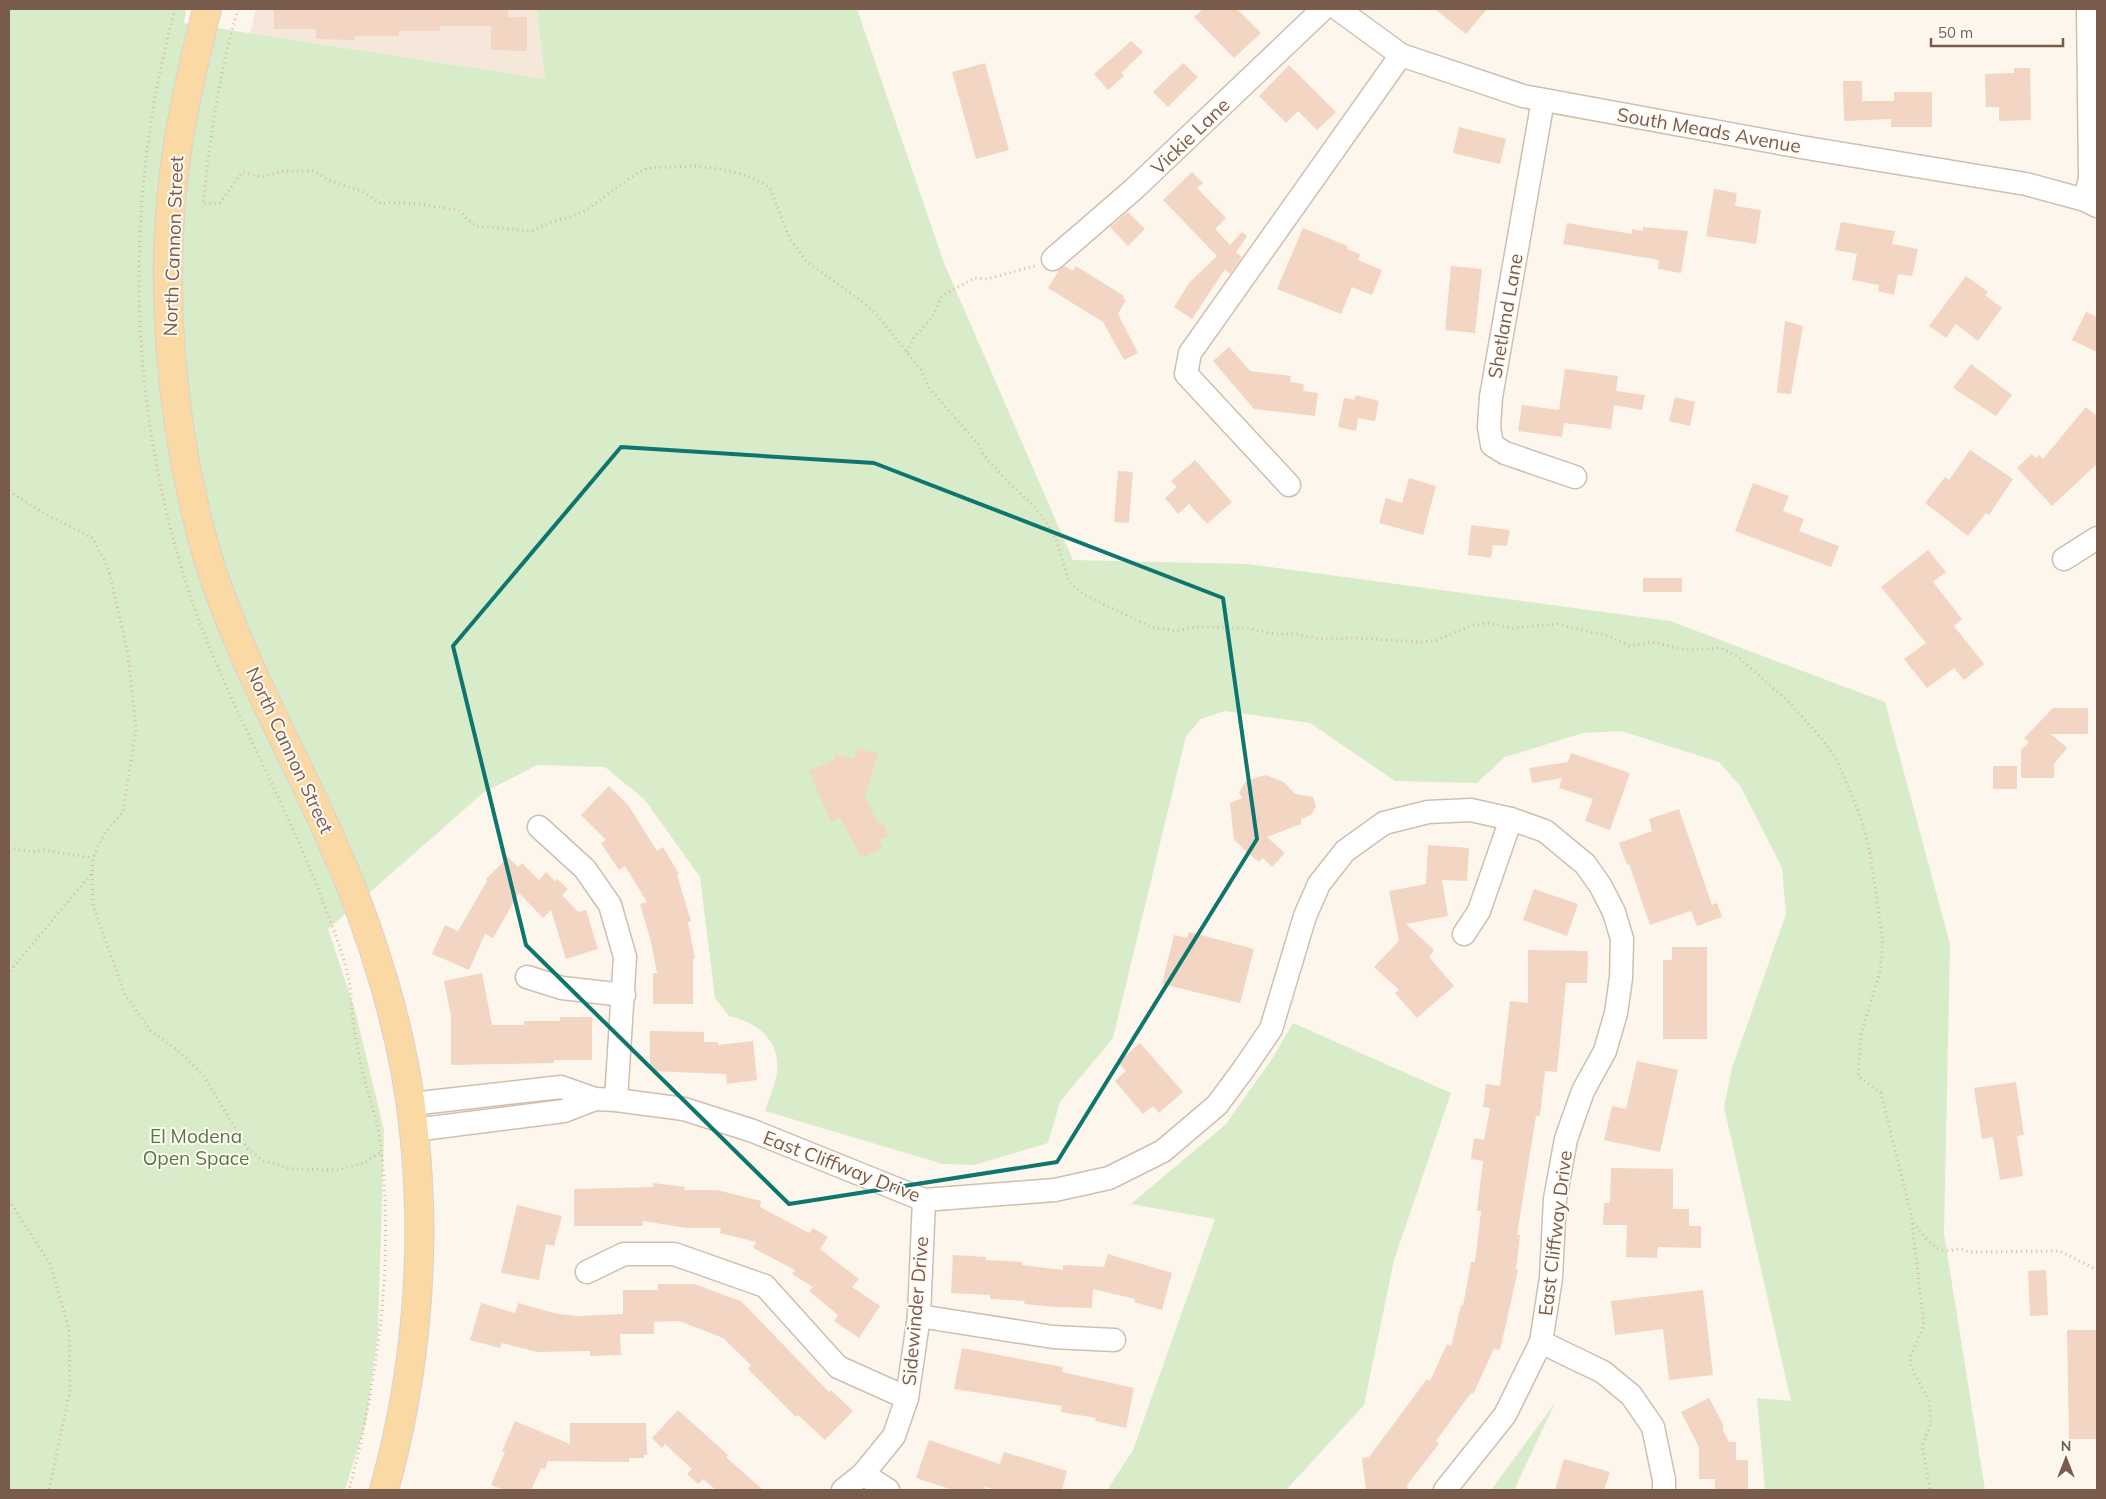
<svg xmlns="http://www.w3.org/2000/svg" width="2106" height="1499" font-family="Mulish,sans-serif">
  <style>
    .residential { fill: #f5e8da }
    .green { fill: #d8ecc9 }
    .building { fill: #f3d5c3 }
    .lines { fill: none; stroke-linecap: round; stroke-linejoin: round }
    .minor-casing { stroke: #d1beb0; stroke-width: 25 }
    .major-casing { stroke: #dad1cd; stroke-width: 30 }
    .path { stroke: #d9b8a5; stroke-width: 3; stroke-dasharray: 1 4; stroke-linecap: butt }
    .minor { stroke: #fff; stroke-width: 22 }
    .major { stroke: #fbd9a5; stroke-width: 28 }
    .marked { fill: none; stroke: #0f766e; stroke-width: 4; stroke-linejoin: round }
    .labels { text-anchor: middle; stroke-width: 4; stroke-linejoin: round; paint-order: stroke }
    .street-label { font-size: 19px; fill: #7a5c4d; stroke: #fffaf3 }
    .park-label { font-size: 19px; fill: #537a41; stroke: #fffaf3 }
  </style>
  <rect width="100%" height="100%" fill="#fdf6ec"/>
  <!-- residential -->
  <path class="residential" d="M256 9H537L545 79 250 33Z"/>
  <!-- green -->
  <g class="green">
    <path d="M9 9H186L184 23 545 79 537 9H857L944 263 1073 560 1248 564 1670 621 1885 702 1950 944 1944 1234 1985 1490H1765L1757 1398 1791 1401 1724 1107 1732 1068 1786 914 1782 868 1741 787 1719 762 1621 731 1583 733 1505 757 1477 783 1395 781 1310 723 1225 711 1201 719 1186 736 1113 1038 1060 1102 1048 1143 974 1165 943 1164 765 1111C769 1099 775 1085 777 1073 781 1041 757 1022 729 1016L715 998 700 877 645 800 605 767 537 765 483 793 328 929 355 1010 384 1130 378 1332 366 1422 345 1490H9Z"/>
    <path d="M1293 1023 1451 1093 1394 1260 1364 1405 1286 1490H1107L1133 1450 1215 1219 1131 1204 1226 1124 1272 1059Z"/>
    <path d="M1555 1403 1514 1490H1491Z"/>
  </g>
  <!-- building -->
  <g class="building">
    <path d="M274 9H508V17H527V51L491 50V26H440V31H399V36H355V40L316 39V29H274Z"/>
    <path d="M1203 9H1237L1261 33 1234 58 1194 17Z"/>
    <path d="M1435 9H1487L1466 34Z"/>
    <path d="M1131 41 1143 52 1121 73 1124 76 1108 90 1094 74Z"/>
    <path d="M985 63 1009 150 976 159 952 72Z"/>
    <path d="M1183 63 1198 77 1168 107 1153 92Z"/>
    <path d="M1289 65 1336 112 1317 130 1298 111 1286 123 1259 96Z"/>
    <path d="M2014 68H2030L2031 120 1999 121V107H1986L1985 74 2014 73Z"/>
    <path d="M1843 81H1862V101H1894V92H1932V127H1891V119L1844 121Z"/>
    <path d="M1459 127 1506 139 1500 164 1453 153Z"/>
    <path d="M1192 172 1203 183 1197 188 1226 218 1215 229 1230 245 1242 232 1247 236 1236 252 1242 257 1230 274 1225 269 1192 319 1174 307 1189 283 1217 256 1163 200Z"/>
    <path d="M1714 189 1737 193 1735 206 1761 210 1756 244 1706 236Z"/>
    <path d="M1128 212 1145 229 1128 246 1110 227Z"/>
    <path d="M1841 222 1895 231 1892 244 1918 249 1912 276 1898 274 1894 295 1878 291 1879 285 1852 280 1857 254 1835 250Z"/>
    <path d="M1567 223 1632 234V229L1643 231V227L1688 231 1681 273 1658 269 1659 260 1563 244Z"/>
    <path d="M1303 228 1348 246 1347 249 1360 254 1358 260 1382 270 1372 295 1352 287 1341 314 1277 289Z"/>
    <path d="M1065 266 1073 271 1076 266 1124 296 1123 298 1126 300 1118 314 1138 353 1124 360 1103 322 1048 288 1059 270Z"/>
    <path d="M1451 266 1482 269 1475 333 1445 330Z"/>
    <path d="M1966 276 1988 292 1985 295 2002 308 1978 341 1956 324 1946 338 1929 326Z"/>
    <path d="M2086 312 2097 317V352L2072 340Z"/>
    <path d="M1785 321 1803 326 1791 394 1777 393Z"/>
    <path d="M1229 347 1250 371 1291 376 1290 382 1304 384 1303 391 1318 393 1315 416 1254 409 1213 361Z"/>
    <path d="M1971 364 2012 395 1996 416 1953 388Z"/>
    <path d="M1565 369 1618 376 1616 391 1645 395 1642 410 1614 405 1611 429 1564 423 1562 437 1518 431 1522 405 1559 410Z"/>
    <path d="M1356 395 1379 401 1375 421 1358 418 1356 431 1338 427 1344 398 1354 400Z"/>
    <path d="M1675 397 1695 402 1690 426 1669 421Z"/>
    <path d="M2086 407 2097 416V464L2052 506 2017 468 2032 454 2036 458 2039 455 2043 459Z"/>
    <path d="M1970 450 2013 479 1989 515 1986 513 1968 536 1925 503 1945 477 1949 480Z"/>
    <path d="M1195 460 1232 502 1207 524 1189 504 1178 514 1165 498 1177 487 1171 481Z"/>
    <path d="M1118 471 1133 472 1129 523 1114 522Z"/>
    <path d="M1409 478 1436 486 1423 535 1379 523 1386 498 1402 503Z"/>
    <path d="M1753 483 1789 496 1783 511 1804 519 1799 531 1839 546 1831 567 1735 531Z"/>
    <path d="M1471 525 1510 530 1507 546 1493 545 1491 558 1468 555Z"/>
    <path d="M1928 550 1946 572 1933 582 1962 619 1954 626 1984 664 1964 680 1954 668 1927 688 1904 659 1926 643 1881 587Z"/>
    <rect x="1643" y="578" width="39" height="14"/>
    <path d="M2053 708H2088V734H2051L2067 748 2054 764V778H2021V750L2029 742 2024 738Z"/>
    <path d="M858 748 878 754 865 796 878 824 882 822 889 836 879 841 883 848 862 858 840 818 831 822 809 771 834 760 836 754 854 759Z"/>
    <path d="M1571 753 1630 773 1610 830 1585 821 1593 799 1559 788 1562 778 1532 783 1529 768 1568 762Z"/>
    <rect x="1993" y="766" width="24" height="23"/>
    <path d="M1265 775 1284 782 1295 794 1313 797 1316 806 1311 815 1301 819V824L1267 837 1285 853 1272 867 1263 858 1259 862 1254 858 1234 840 1230 803 1242 798 1239 792 1246 781Z"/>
    <path d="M609 786 628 805 657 851 663 847 679 874 677 875 691 921 688 922 695 959H693V1004H653V973H657L651 942 640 904 647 902 625 866 619 870 601 843 606 840 581 815Z"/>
    <path d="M1679 809 1712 905 1717 903 1722 917 1697 926 1691 911 1650 925 1629 864 1627 865 1619 843 1652 831 1649 819Z"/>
    <path d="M1428 845 1469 848 1467 881 1442 880 1448 916 1406 924 1434 950 1429 957 1454 986 1417 1018 1395 993 1399 990 1374 967 1399 941 1389 891 1426 884Z"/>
    <path d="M508 857 518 867 522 863 539 880 546 872 555 881 557 879 568 889 562 895 578 912 586 910 598 949 566 959 551 910 543 918 519 893 493 938 485 934 469 970 432 954 445 925 458 931 487 881 486 879Z"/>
    <path d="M1534 889 1578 904 1567 936 1523 920Z"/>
    <path d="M1189 932 1254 949 1240 1003 1162 984 1174 935 1187 938Z"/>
    <path d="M1672 947H1707V1039H1663V960H1672Z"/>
    <path d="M1528 950 1588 951 1587 983H1566L1557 1072 1545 1071 1540 1116H1536L1517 1235H1520L1516 1270H1518L1500 1350 1494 1349 1473 1394 1471 1393 1436 1441 1439 1444 1407 1485 1408 1490H1366L1362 1458 1369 1457 1427 1379 1430 1381 1447 1344 1451 1346 1461 1305 1463 1306 1471 1262H1475L1481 1211H1477L1483 1161 1471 1159 1474 1138 1484 1140 1490 1108 1483 1107 1486 1084 1500 1086 1510 1001 1528 1003Z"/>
    <path d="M482 973 492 1025H524V1021H560V1017H592V1060H554V1063L451 1065V1016L444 981Z"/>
    <path d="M650 1031 704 1032V1042H718V1045L753 1041 757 1080 727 1084 726 1074 650 1071Z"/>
    <path d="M1140 1043 1183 1092 1159 1113 1153 1106 1143 1114 1115 1081 1126 1071 1118 1062Z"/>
    <path d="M1637 1061 1678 1070 1660 1152 1604 1140 1612 1106 1626 1109Z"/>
    <path d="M2016 1082 2024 1135 2017 1136 2023 1176 2000 1180 1993 1137 1982 1139 1974 1088Z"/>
    <path d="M1611 1168 1673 1169V1209H1689V1226H1701V1248L1658 1247 1657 1258 1626 1257 1627 1225H1603L1604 1203H1610Z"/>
    <path d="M653 1183 685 1187 684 1190H717L761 1201 760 1207 809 1233 813 1228 828 1237 820 1249 859 1279 852 1287 880 1306 859 1338 834 1321 838 1315 809 1291 813 1287 792 1274 795 1270 753 1248 756 1242 720 1233 721 1228H686L643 1221V1226H574V1189L653 1187Z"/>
    <path d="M517 1205 562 1216 554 1246 546 1244 539 1280 501 1273Z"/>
    <path d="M1108 1254 1172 1273 1162 1310 1134 1302 1135 1299 1093 1289 1092 1308 1054 1307 1024 1304 1025 1301 990 1299V1295L951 1293 953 1255 986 1257V1260L1022 1262V1265L1063 1270V1265L1104 1267Z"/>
    <path d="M2046 1270 2048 1315 2030 1316 2028 1271Z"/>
    <path d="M658 1284H694L741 1301 829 1392 831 1390 853 1411 825 1440 798 1415 796 1417 748 1369 751 1365 723 1338 679 1321 654 1322V1334H620L621 1355 590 1356V1351L537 1352 502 1343 500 1348 470 1340 481 1303 515 1313 518 1303 558 1314 579 1316 623 1314V1290H658Z"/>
    <path d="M1703 1290 1713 1375 1669 1380 1663 1329 1615 1335 1611 1301Z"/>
    <path d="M2067 1330H2097V1439H2069Z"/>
    <path d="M962 1348 1063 1367 1062 1372 1134 1388 1126 1428 1095 1421 1096 1418 1061 1412 1062 1406 954 1389Z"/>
    <path d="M1709 1398 1723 1424V1430L1729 1442H1736V1460H1748V1490H1715V1479H1699V1447L1681 1412Z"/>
    <path d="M678 1410 728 1455 726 1457 763 1490H716L703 1479 698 1484 687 1474 692 1469 665 1444 662 1448 652 1438Z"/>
    <path d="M515 1421 570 1444V1423H646L647 1455H644V1458H629V1462L548 1461 545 1469 541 1468 531 1490H504L491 1485 505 1452 502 1451Z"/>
    <path d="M929 1440 1000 1464 1004 1452 1067 1471 1062 1490H996L985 1487 984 1490H953L916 1478Z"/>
    <path d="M1564 1459 1610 1472 1604 1490H1555Z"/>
  </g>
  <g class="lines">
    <!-- minor casing -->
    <g class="minor-casing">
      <g id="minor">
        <path d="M1338 9 1401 55 1523 96 1801 147 2026 184 2085 200 2097 206"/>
        <path d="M1543 100 1491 397 1489 427 1492 445 1505 453 1575 477"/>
        <path d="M2085 200 2090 178 2088 9"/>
        <path d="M1053 259 1134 189 1323 9"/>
        <path d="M1289 485 1186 374 1190 353 1401 55"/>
        <path d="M2064 559 2097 538"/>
        <path d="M539 827 585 869 610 905 625 957 616 1100"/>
        <path d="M1464 934 1479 911 1511 819"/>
        <path d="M527 977 562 988 624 995"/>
        <path d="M411 1104 561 1087 595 1099 616 1100 684 1109 753 1131 924 1200 1055 1190 1109 1178 1163 1151 1217 1105 1243 1070 1271 1029 1305 916 1319 884 1345 851 1384 823 1428 812 1471 810 1511 819 1545 831 1585 864 1600 885 1614 912 1622 939 1621 978 1616 1013 1605 1051 1583 1091 1566 1139 1555 1199 1551 1278 1541 1342 1505 1415 1445 1490"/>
        <path d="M414 1130 564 1111 595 1099"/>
        <path d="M587 1272 624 1254H674L765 1286 838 1367 907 1398"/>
        <path d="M919 1316 1053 1337 1114 1340"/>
        <path d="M1541 1342 1603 1372 1631 1395 1653 1427 1664 1480V1490"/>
        <path d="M863 1474 888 1490"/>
        <path d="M843 1490 863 1474 894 1436 907 1398 919 1316 924 1200"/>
      </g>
    </g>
    <!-- major casing -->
    <g class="major-casing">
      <path id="major" d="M207 9C196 54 185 98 178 144 157 278 170 426 207 555 237 656 292 749 333 844 372 931 405 1037 414 1132 427 1250 416 1376 384 1490"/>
    </g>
    <!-- path -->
    <g class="path">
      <path d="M175 9C125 194 127 386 182 570 216 685 281 789 323 902 333 928 344 955 349 982 352 997 351 1013 354 1028 358 1048 361 1069 367 1088 372 1108 379 1127 381 1148 394 1262 378 1380 349 1490"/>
      <path d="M238 9C219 74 210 136 203 204L220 203 242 172 261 177 284 171H313L333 182 361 191 382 204C398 200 443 207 460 211L466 218 476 226 532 231 551 222 567 218 585 211 634 175 648 168 694 166 720 169 738 173 757 180 770 188 789 237 806 261 864 303 878 316 921 370 929 388 979 445 983 454 1005 479 1033 505 1048 525 1056 539 1069 582 1083 594 1151 627 1176 631 1197 627 1247 628 1274 634H1295L1321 639 1359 638 1423 642 1437 640 1470 626 1488 623 1513 628 1558 624 1612 637 1629 646 1652 642 1687 650 1720 648 1737 656 1790 703 1823 740 1838 762 1861 818 1870 853 1883 943 1880 972 1861 1034 1858 1076 1881 1093 1911 1214 1924 1325 1910 1358 1912 1369 1929 1401 1931 1423 1922 1446 1930 1490"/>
      <path d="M907 352 914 337 931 319 942 296 974 278 987 279 1035 266"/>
      <path d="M9 491 45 514 93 538 109 571 128 654 136 729 123 812 104 834 93 858 92 873 9 972"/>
      <path d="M9 848 32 852 44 850 93 858"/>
      <path d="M92 874 93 905 125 995 151 1031 178 1051 203 1075 248 1149 264 1161 293 1169 337 1170 364 1163 381 1152"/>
      <path d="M9 1200 50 1264 69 1329 70 1391 49 1490"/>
      <path d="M1913 1223C1920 1230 1931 1248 1942 1250 1952 1252 1958 1246 1968 1252L2060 1251 2097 1270"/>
    </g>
    <!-- minor -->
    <use href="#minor" class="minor"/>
    <!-- major -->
    <use href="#major" class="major"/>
  </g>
  <!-- marked area -->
  <path class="marked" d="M621 447 874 463 1223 598 1257 839 1057 1162 789 1204 526 945 453 646Z"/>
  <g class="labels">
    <!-- street labels -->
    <g class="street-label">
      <text transform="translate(1709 130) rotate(10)" y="7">South Meads Avenue</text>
      <text transform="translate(1190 136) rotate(-44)" y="7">Vickie Lane</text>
      <text transform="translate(173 246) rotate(-88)" y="7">North Cannon Street</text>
      <text transform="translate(1505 316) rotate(-80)" y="7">Shetland Lane</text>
      <text transform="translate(290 750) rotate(65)" y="7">North Cannon Street</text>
      <text transform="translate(842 1166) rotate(21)" y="7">East Cliffway Drive</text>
      <text transform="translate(1555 1233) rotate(-83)" y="7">East Cliffway Drive</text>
      <text transform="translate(915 1311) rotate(-85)" y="7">Sidewinder Drive</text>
    </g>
    <!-- park labels -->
    <g class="park-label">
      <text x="196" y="1143">El Modena<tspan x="196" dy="22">Open Space</tspan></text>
    </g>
  </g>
  <!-- border -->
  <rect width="2106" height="1499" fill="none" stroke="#7a5c4d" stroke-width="20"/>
  <!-- north arrow -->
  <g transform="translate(2066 1459)" stroke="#fffaf3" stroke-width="4" paint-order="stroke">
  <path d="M0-4L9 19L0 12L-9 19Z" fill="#7a5c4d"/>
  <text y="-8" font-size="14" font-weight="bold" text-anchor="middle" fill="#7a5c4d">N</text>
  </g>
  <!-- scale -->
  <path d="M1931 38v8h132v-8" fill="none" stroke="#7a5c4d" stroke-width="2.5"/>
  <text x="1938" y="38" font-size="15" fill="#7a5c4d" stroke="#fffaf3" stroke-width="4" paint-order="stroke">50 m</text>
</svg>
